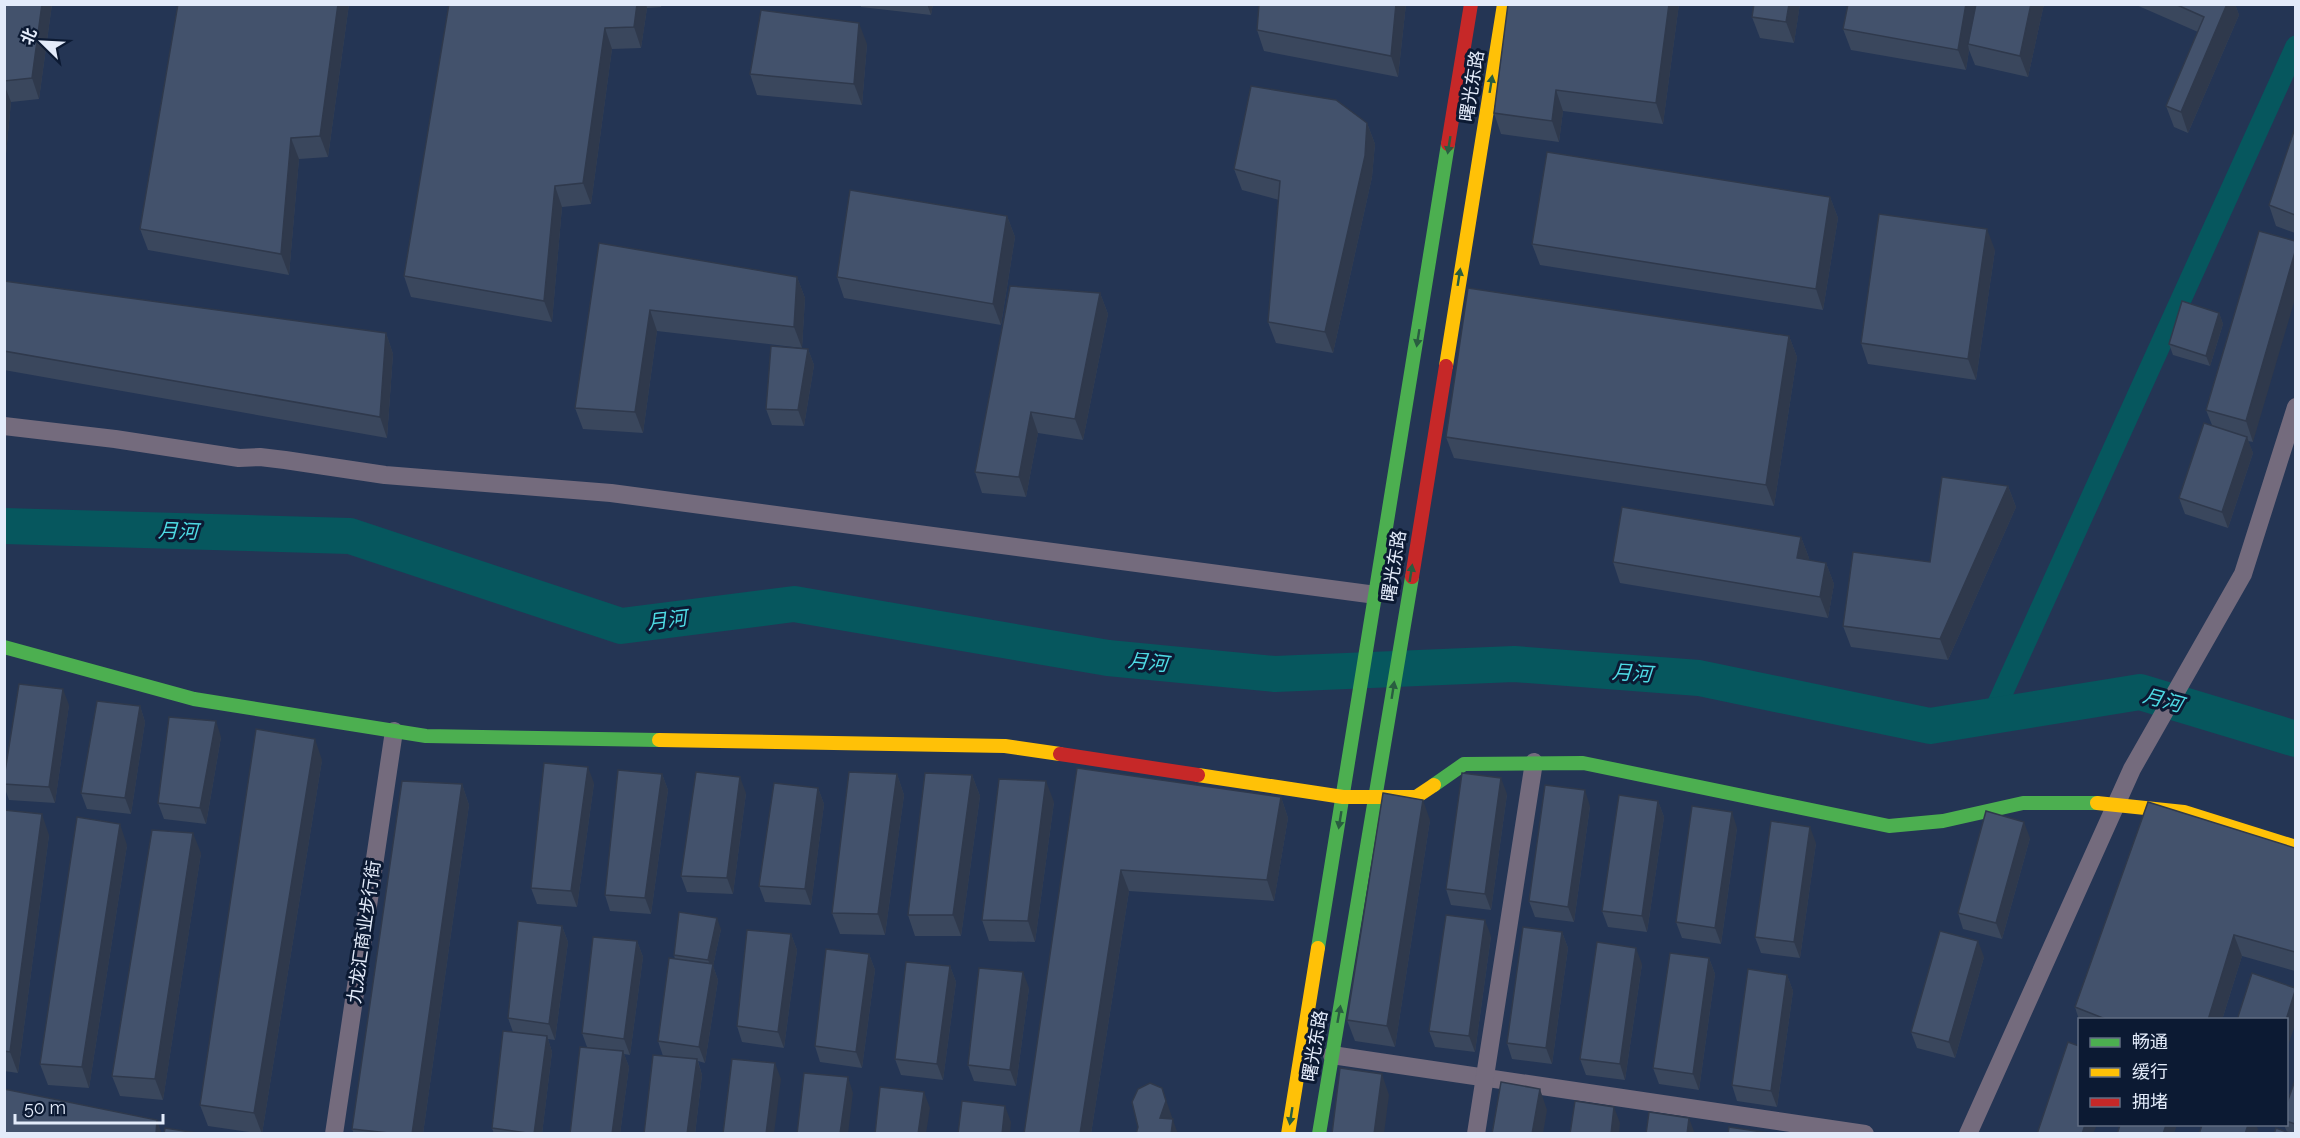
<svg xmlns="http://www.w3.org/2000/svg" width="2300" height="1138" font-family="Raleway,'Noto Sans SC',sans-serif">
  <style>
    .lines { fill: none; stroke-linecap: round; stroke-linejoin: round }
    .canal { stroke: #06575e; stroke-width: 21 }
    .river { stroke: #06575e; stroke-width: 36 }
    .street { stroke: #746b7d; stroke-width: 18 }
    .fast { stroke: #4caf50; stroke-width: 14 }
    .slow { stroke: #ffc107; stroke-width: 14 }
    .jam { stroke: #c62828; stroke-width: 14 }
    .wall { fill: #3a475d }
    .shaded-wall { fill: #2f394c }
    .building { fill: #43526c; stroke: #2f394c; stroke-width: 1.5 }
    .oneway { fill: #295d40 }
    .labels { text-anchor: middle; stroke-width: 6; stroke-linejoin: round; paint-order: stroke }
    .street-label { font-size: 18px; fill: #e3ebfa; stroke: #0c1a33 }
    .water-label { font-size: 20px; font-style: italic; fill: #4edbe5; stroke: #0c1a33 }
  </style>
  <rect width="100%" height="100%" fill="#243554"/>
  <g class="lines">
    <!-- canal -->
    <path class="canal" d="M1992 716 2296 46"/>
    <!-- river -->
    <path class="river" d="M4 526 350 536 621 626 794 604 1108 658 1275 674 1514 664 1699 678 1930 726 2140 692 2296 739"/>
    <!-- street -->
    <g class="street">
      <path d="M4 426 115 439 239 458 260 457 285 460 385 475 611 493 1376 595"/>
      <path d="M1332 1055 1865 1134"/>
      <path d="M334 1134 394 731"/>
      <path d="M1476 1134 1534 762"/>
      <path d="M1968 1134 2132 769 2243 574 2296 407"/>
    </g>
    <!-- fast -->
    <g class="fast">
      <path d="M4 647 194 699 426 736 659 740"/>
      <path d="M1434 785 1464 764 1583 763 1889 826 1943 821 2023 803H2097"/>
      <path d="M1318 948 1448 144"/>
      <path d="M1319 1134 1412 577"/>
    </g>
    <!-- slow -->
    <g class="slow">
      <path d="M1446 366 1504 4"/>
      <path d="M659 740 1005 746 1060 754"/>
      <path d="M1198 775 1343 797H1416L1434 785"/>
      <path d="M2097 803 2184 812 2296 847"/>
      <path d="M1288 1134 1318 948"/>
    </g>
    <!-- jam -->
    <g class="jam">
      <path d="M1448 144 1471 4"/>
      <path d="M1412 577 1446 366"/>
      <path d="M1060 754 1198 775"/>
    </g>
  </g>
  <!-- wall -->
  <g class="wall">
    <path d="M4 4H52L39 99 11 102 4 175Z"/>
    <path d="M178 4H349L328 157 299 159 289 275 148 250 140 229Z"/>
    <path d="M449 4H662L661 7 647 8 641 48 612 49 591 204 562 207 552 322 411 297 404 276Z"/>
    <path d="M860 4H933L931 15 861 7Z"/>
    <path d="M1406 4 1398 77 1264 51 1257 30Z"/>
    <path d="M1508 4H1679L1663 124 1563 111 1559 142 1501 134 1494 113Z"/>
    <path d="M1754 4H1800L1794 43 1760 38 1752 17Z"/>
    <path d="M2044 4 2028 77 1975 65 1969 50 1966 70 1851 50 1843 29Z"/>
    <path d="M2134 4H2235L2239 15 2188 133 2174 127 2166 106 2198 32Z"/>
    <path d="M867 44 862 105 757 95 750 74Z"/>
    <path d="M1367 123 1375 144 1372 177 1333 353 1276 343 1268 322 1279 200 1242 190 1234 169Z"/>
    <path d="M2295 128V233L2276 226 2269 205Z"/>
    <path d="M1830 197 1838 218 1823 310 1540 265 1532 244Z"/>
    <path d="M1007 216 1015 237 1001 325 844 298 837 277Z"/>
    <path d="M2259 231 2253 442 2248 441 2253 453 2228 528 2185 514 2179 498 2212 425 2206 410Z"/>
    <path d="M599 243 797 277 805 298 802 348 657 331 643 433 583 429 575 408Z"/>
    <path d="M1995 250 1976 380 1868 364 1861 343Z"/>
    <path d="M4 281 386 333 393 354 387 438 4 370Z"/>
    <path d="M1100 293 1108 314 1083 440 1038 433 1026 497 982 493 975 472Z"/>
    <path d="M2219 313 2223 324 2210 366 2173 355 2169 344Z"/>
    <path d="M1789 336 1797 357 1774 506 1454 458 1446 437Z"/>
    <path d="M808 349 814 365 804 426 772 425 766 409Z"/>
    <path d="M2008 486 2016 507 1948 660 1851 647 1843 626 1930 562Z"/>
    <path d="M1801 537 1809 558 1808 560 1826 563 1834 584 1828 618 1620 583 1613 562Z"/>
    <path d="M69 705 55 803 9 800 4 786V778Z"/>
    <path d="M140 706 145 722 131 814 87 809 81 793Z"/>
    <path d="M221 737 206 824 164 819 158 803Z"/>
    <path d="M322 760 262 1134 208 1126 200 1105Z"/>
    <path d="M1077 768 1281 797 1288 818 1274 901 1129 891 1091 1134H1024Z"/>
    <path d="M662 774 668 790 651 914 610 911 605 895Z"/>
    <path d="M897 774 904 795 885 935 840 934 832 913Z"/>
    <path d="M972 775 980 796 961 936H915L908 915Z"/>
    <path d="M594 783 577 907 537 904 531 888Z"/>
    <path d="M462 784 469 805 423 1134H354L352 1129Z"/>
    <path d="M818 788 824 804 811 905 765 902 759 886Z"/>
    <path d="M746 793 733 894 687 892 681 876Z"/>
    <path d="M1507 794 1491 910 1451 905 1446 889Z"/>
    <path d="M1658 801 1664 817 1647 932 1608 927 1602 911Z"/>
    <path d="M1054 802 1035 942 989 941 982 920Z"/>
    <path d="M1590 806 1574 922 1535 917 1529 901Z"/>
    <path d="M4 810 49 835 18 1073 4 1071Z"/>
    <path d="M1430 820 1395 1047 1355 1041 1347 1020Z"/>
    <path d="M1737 828 1721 944 1682 938 1676 922Z"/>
    <path d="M2030 838 2002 939 1963 929 1958 913Z"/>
    <path d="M1816 843 1800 958 1761 953 1755 937Z"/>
    <path d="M127 845 89 1088 48 1085 40 1064Z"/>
    <path d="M2295 848V971L2242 956 2222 1020H2079L2075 1007Z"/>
    <path d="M201 853 163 1100 120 1096 112 1076Z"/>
    <path d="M562 926 568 942 555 1040 548 1039 552 1052 542 1134H494L492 1128 513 1032 508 1018Z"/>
    <path d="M721 929 713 966 718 980 705 1063 698 1061 702 1075 695 1134H644L663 1056 658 1041 675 959 674 955Z"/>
    <path d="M1562 932 1568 948 1552 1064 1512 1059 1507 1043Z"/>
    <path d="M791 934 797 950 784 1048 742 1042 737 1026Z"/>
    <path d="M1491 936 1475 1052 1435 1047 1429 1031Z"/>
    <path d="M637 941 643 957 630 1055 624 1054 629 1067 620 1134H570L587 1047 582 1033Z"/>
    <path d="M869 954 875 970 862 1068 820 1062 815 1046Z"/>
    <path d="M1984 957 1955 1058 1917 1048 1911 1032Z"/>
    <path d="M1709 958 1715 974 1699 1090 1659 1084 1653 1068Z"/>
    <path d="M1642 964 1625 1080 1586 1075 1580 1059Z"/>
    <path d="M950 966 956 982 943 1080 901 1075 895 1059Z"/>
    <path d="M1787 975 1793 991 1777 1107 1737 1101 1732 1085Z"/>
    <path d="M1029 988 1016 1086 974 1081 968 1065Z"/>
    <path d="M2295 1080V1134H2274L2287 1132 2284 1125H2286V1106Z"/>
  </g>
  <!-- shaded-wall -->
  <g class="shaded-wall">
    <path d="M42 4H52L39 99 32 78Z"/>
    <path d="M338 4H349L328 157 320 136Z"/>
    <path d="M637 4H646L647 8 641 48 634 27Z"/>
    <path d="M927 4H933L931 15Z"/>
    <path d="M1396 4H1406L1398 77 1391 56Z"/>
    <path d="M1669 4H1679L1663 124 1656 103Z"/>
    <path d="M1789 4H1800L1794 43 1786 22Z"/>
    <path d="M1966 4H1978L1968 44 1969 50 1966 70 1958 50Z"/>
    <path d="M2031 4H2044L2028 77 2020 56Z"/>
    <path d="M2227 4H2235L2239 15 2188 133 2181 112Z"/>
    <path d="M859 23 867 44 862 105 854 84Z"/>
    <path d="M605 28 612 49 591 204 583 183Z"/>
    <path d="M4 84 11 102 4 175Z"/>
    <path d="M1556 90 1563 111 1559 142 1552 121Z"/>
    <path d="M1367 123 1375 144 1372 177 1333 353 1325 332Z"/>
    <path d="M291 138 299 159 289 275 281 254Z"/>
    <path d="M555 186 562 207 552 322 544 301Z"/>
    <path d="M1830 197 1838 218 1823 310 1816 289Z"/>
    <path d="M1007 216 1015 237 1001 325 993 304Z"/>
    <path d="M1987 229 1995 250 1976 380 1968 359Z"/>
    <path d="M2295 252V299L2253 442 2246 421Z"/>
    <path d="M797 277 805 298 802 348 794 327Z"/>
    <path d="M1100 293 1108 314 1083 440 1075 419Z"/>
    <path d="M650 310 657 331 643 433 635 412Z"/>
    <path d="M2219 313 2223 324 2210 366 2206 356Z"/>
    <path d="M386 333 393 354 387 438 380 417Z"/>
    <path d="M1789 336 1797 357 1774 506 1766 485Z"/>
    <path d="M808 349 814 365 804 426 798 410Z"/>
    <path d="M1031 412 1038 433 1026 497 1019 477Z"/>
    <path d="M2247 437 2253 453 2228 528 2222 512Z"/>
    <path d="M2008 486 2016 507 1948 660 1940 639Z"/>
    <path d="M1801 537 1809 558 1805 579 1797 558Z"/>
    <path d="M1826 563 1834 584 1828 618 1820 597Z"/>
    <path d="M63 689 69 705 55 803 49 787Z"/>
    <path d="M140 706 145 722 131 814 125 798Z"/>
    <path d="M216 721 221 737 206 824 200 808Z"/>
    <path d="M315 739 322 760 262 1134 254 1113Z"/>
    <path d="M588 767 594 783 577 907 571 891Z"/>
    <path d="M662 774 668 790 651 914 645 898Z"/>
    <path d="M897 774 904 795 885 935 878 914Z"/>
    <path d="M972 775 980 796 961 936 953 915Z"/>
    <path d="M740 777 746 793 733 894 727 878Z"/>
    <path d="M1501 778 1507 794 1491 910 1485 894Z"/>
    <path d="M1046 781 1054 802 1035 942 1028 921Z"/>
    <path d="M462 784 469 805 423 1134H412Z"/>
    <path d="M818 788 824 804 811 905 805 889Z"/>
    <path d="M1585 790 1590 806 1574 922 1568 907Z"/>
    <path d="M1281 797 1288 818 1274 901 1267 880Z"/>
    <path d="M1423 800 1430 820 1395 1047 1387 1026Z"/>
    <path d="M1658 801 1664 817 1647 932 1642 916Z"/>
    <path d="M1732 812 1737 828 1721 944 1715 928Z"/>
    <path d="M42 814 49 835 18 1073 10 1052Z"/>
    <path d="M2024 822 2030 838 2002 939 1996 923Z"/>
    <path d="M120 824 127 845 89 1088 82 1067Z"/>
    <path d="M1810 827 1816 843 1800 958 1794 942Z"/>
    <path d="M193 833 201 853 163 1100 155 1079Z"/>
    <path d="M1121 870 1129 891 1091 1134H1080Z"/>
    <path d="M717 918 721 929 713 966 718 980 705 1063 699 1047 712 969 708 960Z"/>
    <path d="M1485 920 1491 936 1475 1052 1469 1036Z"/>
    <path d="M562 926 568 942 555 1040 549 1024Z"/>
    <path d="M1562 932 1568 948 1552 1064 1546 1048Z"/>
    <path d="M791 934 797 950 784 1048 778 1032Z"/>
    <path d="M2234 935 2242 956 2222 1020H2208Z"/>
    <path d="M637 941 643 957 630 1055 624 1039Z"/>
    <path d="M1978 941 1984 957 1955 1058 1949 1042Z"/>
    <path d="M1636 948 1642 964 1625 1080 1620 1064Z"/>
    <path d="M869 954 875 970 862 1068 856 1052Z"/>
    <path d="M1709 958 1715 974 1699 1090 1693 1074Z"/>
    <path d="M950 966 956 982 943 1080 937 1064Z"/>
    <path d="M1023 972 1029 988 1016 1086 1010 1070Z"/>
    <path d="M1787 975 1793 991 1777 1107 1771 1091Z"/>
    <path d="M2295 991V1025L2286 1052V1020Z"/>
    <path d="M547 1036 552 1052 542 1134H534Z"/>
    <path d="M623 1051 629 1067 620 1134H612Z"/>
    <path d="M697 1059 702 1075 695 1134H687Z"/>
    <path d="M775 1063 781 1079 774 1134H766Z"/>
    <path d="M1382 1074 1389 1095 1384 1134H1374Z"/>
    <path d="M848 1077 853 1093 848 1134H840Z"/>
    <path d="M1162 1088 1173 1120 1178 1134H1171L1160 1118Z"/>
    <path d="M1540 1089 1547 1110 1543 1134H1532Z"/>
    <path d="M924 1092 930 1108 926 1134H918Z"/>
    <path d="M1005 1106 1011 1122 1010 1134H1002Z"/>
    <path d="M1614 1107 1620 1123 1619 1134H1611Z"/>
    <path d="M1689 1118 1695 1134H1687Z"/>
    <path d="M157 1120 162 1134H156Z"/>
    <path d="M2085 1125H2097L2093 1134H2082Z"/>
    <path d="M2166 1125H2177L2174 1134H2163Z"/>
    <path d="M2248 1125H2256L2258 1129 2257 1134H2245Z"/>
  </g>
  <!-- building -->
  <g class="building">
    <path d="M4 4H42L32 78 4 81Z"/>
    <path d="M178 4H338L320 136 291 138 281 254 140 229Z"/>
    <path d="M449 4H637L634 27 605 28 583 183 555 186 544 301 404 276Z"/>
    <path d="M1259 4H1396L1391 56 1257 30Z"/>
    <path d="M1508 4H1669L1656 103 1556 90 1552 121 1494 113Z"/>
    <path d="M1754 4H1789L1786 22 1752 17Z"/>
    <path d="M1848 4H1966L1958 50 1843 29Z"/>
    <path d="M1976 4H2031L2020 56 1968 44Z"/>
    <path d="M2175 4H2227L2181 112 2166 106 2204 17Z"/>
    <path d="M761 10 859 23 854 84 750 74Z"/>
    <path d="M1251 86 1336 100 1367 123 1365 156 1325 332 1268 322 1280 181 1234 169Z"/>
    <path d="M2295 128V215L2269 205Z"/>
    <path d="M1547 152 1830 197 1816 289 1532 244Z"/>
    <path d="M850 190 1007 216 993 304 837 277Z"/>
    <path d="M1879 214 1987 229 1968 359 1861 343Z"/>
    <path d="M2259 231 2295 241V252L2246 421 2206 410Z"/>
    <path d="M599 243 797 277 794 327 650 310 635 412 575 408Z"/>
    <path d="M4 281 386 333 380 417 4 351Z"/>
    <path d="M1010 286 1100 293 1075 419 1031 412 1019 477 975 472Z"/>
    <path d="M1468 288 1789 336 1766 485 1446 437Z"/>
    <path d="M2182 301 2219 313 2206 356 2169 344Z"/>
    <path d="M771 346 808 349 798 410 766 409Z"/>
    <path d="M2204 423 2247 437 2222 512 2179 498Z"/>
    <path d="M1942 477 2008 486 1940 639 1843 626 1853 552 1930 562Z"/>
    <path d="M1622 507 1801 537 1797 558 1826 563 1820 597 1613 562Z"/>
    <path d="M19 684 63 689 49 787 4 784V778Z"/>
    <path d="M97 701 140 706 125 798 81 793Z"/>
    <path d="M169 717 216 721 200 808 158 803Z"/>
    <path d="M256 729 315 739 254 1113 200 1105Z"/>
    <path d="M544 763 588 767 571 891 531 888Z"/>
    <path d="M1077 768 1281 797 1267 880 1121 870 1080 1134H1024Z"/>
    <path d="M618 770 662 774 645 898 605 895Z"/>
    <path d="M696 772 740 777 727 878 681 876Z"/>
    <path d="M849 772 897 774 878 914 832 913Z"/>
    <path d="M925 773 972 775 953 915H908Z"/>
    <path d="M1462 773 1501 778 1485 894 1446 889Z"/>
    <path d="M999 779 1046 781 1028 921 982 920Z"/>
    <path d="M402 781 462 784 412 1134H398L352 1129Z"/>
    <path d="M774 783 818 788 805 889 759 886Z"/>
    <path d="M1545 785 1585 790 1568 907 1529 901Z"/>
    <path d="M1383 793 1423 800 1387 1026 1347 1020Z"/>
    <path d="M1619 795 1658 801 1642 916 1602 911Z"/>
    <path d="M2148 802 2295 848V952L2234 935 2208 1020H2108L2075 1007Z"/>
    <path d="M1692 806 1732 812 1715 928 1676 922Z"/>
    <path d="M4 810 42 814 10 1052 4 1051Z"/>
    <path d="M1986 811 2024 822 1996 923 1958 913Z"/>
    <path d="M77 817 120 824 82 1067 40 1064Z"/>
    <path d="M1771 821 1810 827 1794 942 1755 937Z"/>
    <path d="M152 830 193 833 155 1079 112 1076Z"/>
    <path d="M679 912 717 918 708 960 674 955Z"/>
    <path d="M1446 915 1485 920 1469 1036 1429 1031Z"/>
    <path d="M518 921 562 926 549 1024 508 1018Z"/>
    <path d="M1523 927 1562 932 1546 1048 1507 1043Z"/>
    <path d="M747 930 791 934 778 1032 737 1026Z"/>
    <path d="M1940 931 1978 941 1949 1042 1911 1032Z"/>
    <path d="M593 937 637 941 624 1039 582 1033Z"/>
    <path d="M1597 942 1636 948 1620 1064 1580 1059Z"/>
    <path d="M826 949 869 954 856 1052 815 1046Z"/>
    <path d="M1670 953 1709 958 1693 1074 1653 1068Z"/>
    <path d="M669 958 713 964 699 1047 658 1041Z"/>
    <path d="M906 962 950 966 937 1064 895 1059Z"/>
    <path d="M979 968 1023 972 1010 1070 968 1065Z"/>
    <path d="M1748 969 1787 975 1771 1091 1732 1085Z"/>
    <path d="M2252 973 2295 988V991L2286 1020H2237Z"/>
    <path d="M503 1031 547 1036 534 1134 492 1128Z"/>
    <path d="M2068 1042 2079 1046V1125H2085L2082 1134H2037Z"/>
    <path d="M580 1047 623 1051 612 1134H570Z"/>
    <path d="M653 1055 697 1059 687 1134H644Z"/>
    <path d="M732 1059 775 1063 766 1134H723Z"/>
    <path d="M1340 1068 1382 1074 1374 1134H1332Z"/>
    <path d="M804 1073 848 1077 840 1134H797Z"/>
    <path d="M2295 1080V1124L2286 1121V1106Z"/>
    <path d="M1501 1082 1540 1089 1532 1134H1492Z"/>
    <path d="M1150 1083 1162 1088 1166 1101 1160 1118 1173 1119 1171 1134H1136L1138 1127 1132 1102 1138 1089Z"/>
    <path d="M880 1087 924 1092 918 1134H875Z"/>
    <path d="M4 1089 157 1120 156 1134H4Z"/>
    <path d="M962 1101 1005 1106 1002 1134H958Z"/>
    <path d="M1575 1101 1614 1107 1611 1134H1570Z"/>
    <path d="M1649 1112 1689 1118 1687 1134H1646Z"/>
    <path d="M2120 1125H2166L2163 1134H2117Z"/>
    <path d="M2202 1125H2248L2245 1134H2199Z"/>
    <path d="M1729 1127 1769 1133 1768 1134H1728Z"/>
    <path d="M165 1128 203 1134H164Z"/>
    <path d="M2276 1128 2292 1134H2274Z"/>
  </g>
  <!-- one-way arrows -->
  <defs><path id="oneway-solid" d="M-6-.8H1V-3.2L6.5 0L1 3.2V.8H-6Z" transform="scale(1.5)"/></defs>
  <g class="oneway">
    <use href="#oneway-solid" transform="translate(1491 84) rotate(-81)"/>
    <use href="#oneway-solid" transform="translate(1449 145) rotate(99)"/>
    <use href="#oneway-solid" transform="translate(1459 277) rotate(-81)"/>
    <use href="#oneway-solid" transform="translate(1418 338) rotate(99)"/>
    <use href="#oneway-solid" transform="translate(1411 573) rotate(-81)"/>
    <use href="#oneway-solid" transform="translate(1393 690) rotate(-81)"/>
    <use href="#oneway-solid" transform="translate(1340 820) rotate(99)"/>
    <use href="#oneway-solid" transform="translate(1339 1014) rotate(-80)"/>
    <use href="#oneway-solid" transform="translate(1291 1116) rotate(99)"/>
  </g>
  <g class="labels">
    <!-- street labels -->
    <g class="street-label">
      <text transform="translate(1472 86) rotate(-81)" y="6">曙光东路</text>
      <text transform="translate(1394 566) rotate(-81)" y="6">曙光东路</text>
      <text transform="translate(364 932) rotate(-82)" y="6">九龙汇商业步行街</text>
      <text transform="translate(1315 1046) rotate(-80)" y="6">曙光东路</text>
    </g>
    <!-- water labels -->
    <g class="water-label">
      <text transform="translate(178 531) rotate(2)" y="7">月河</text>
      <text transform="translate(667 620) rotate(-7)" y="7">月河</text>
      <text transform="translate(1148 662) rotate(6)" y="7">月河</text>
      <text transform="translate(1632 673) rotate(4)" y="7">月河</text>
      <text transform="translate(2163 700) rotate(15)" y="7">月河</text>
    </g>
  </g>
  <!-- border -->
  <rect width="2300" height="1138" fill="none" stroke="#e3ebfa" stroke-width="12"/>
  <!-- legend -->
  <rect x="2078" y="1018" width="210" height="108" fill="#0c1a33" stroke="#626e83" stroke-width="1.5"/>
  <rect x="2090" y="1038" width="30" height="9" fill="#4caf50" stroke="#626e83" stroke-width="1.5"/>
  <text x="2132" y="1048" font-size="18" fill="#e3ebfa">畅通</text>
  <rect x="2090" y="1068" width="30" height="9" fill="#ffc107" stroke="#626e83" stroke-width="1.5"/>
  <text x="2132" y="1078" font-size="18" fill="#e3ebfa">缓行</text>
  <rect x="2090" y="1098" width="30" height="9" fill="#c62828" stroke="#626e83" stroke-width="1.5"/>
  <text x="2132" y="1108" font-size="18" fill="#e3ebfa">拥堵</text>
  <!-- north arrow -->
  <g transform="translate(42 42) rotate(294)" stroke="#0c1a33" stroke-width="4.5" paint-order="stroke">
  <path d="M0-4.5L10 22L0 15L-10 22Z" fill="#e3ebfa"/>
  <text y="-9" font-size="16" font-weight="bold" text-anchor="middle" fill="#e3ebfa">北</text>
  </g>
  <!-- scale -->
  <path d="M15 1114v9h148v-9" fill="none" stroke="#e3ebfa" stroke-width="3"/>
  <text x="24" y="1114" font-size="18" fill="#e3ebfa" stroke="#0c1a33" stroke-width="4.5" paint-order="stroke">50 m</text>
</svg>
